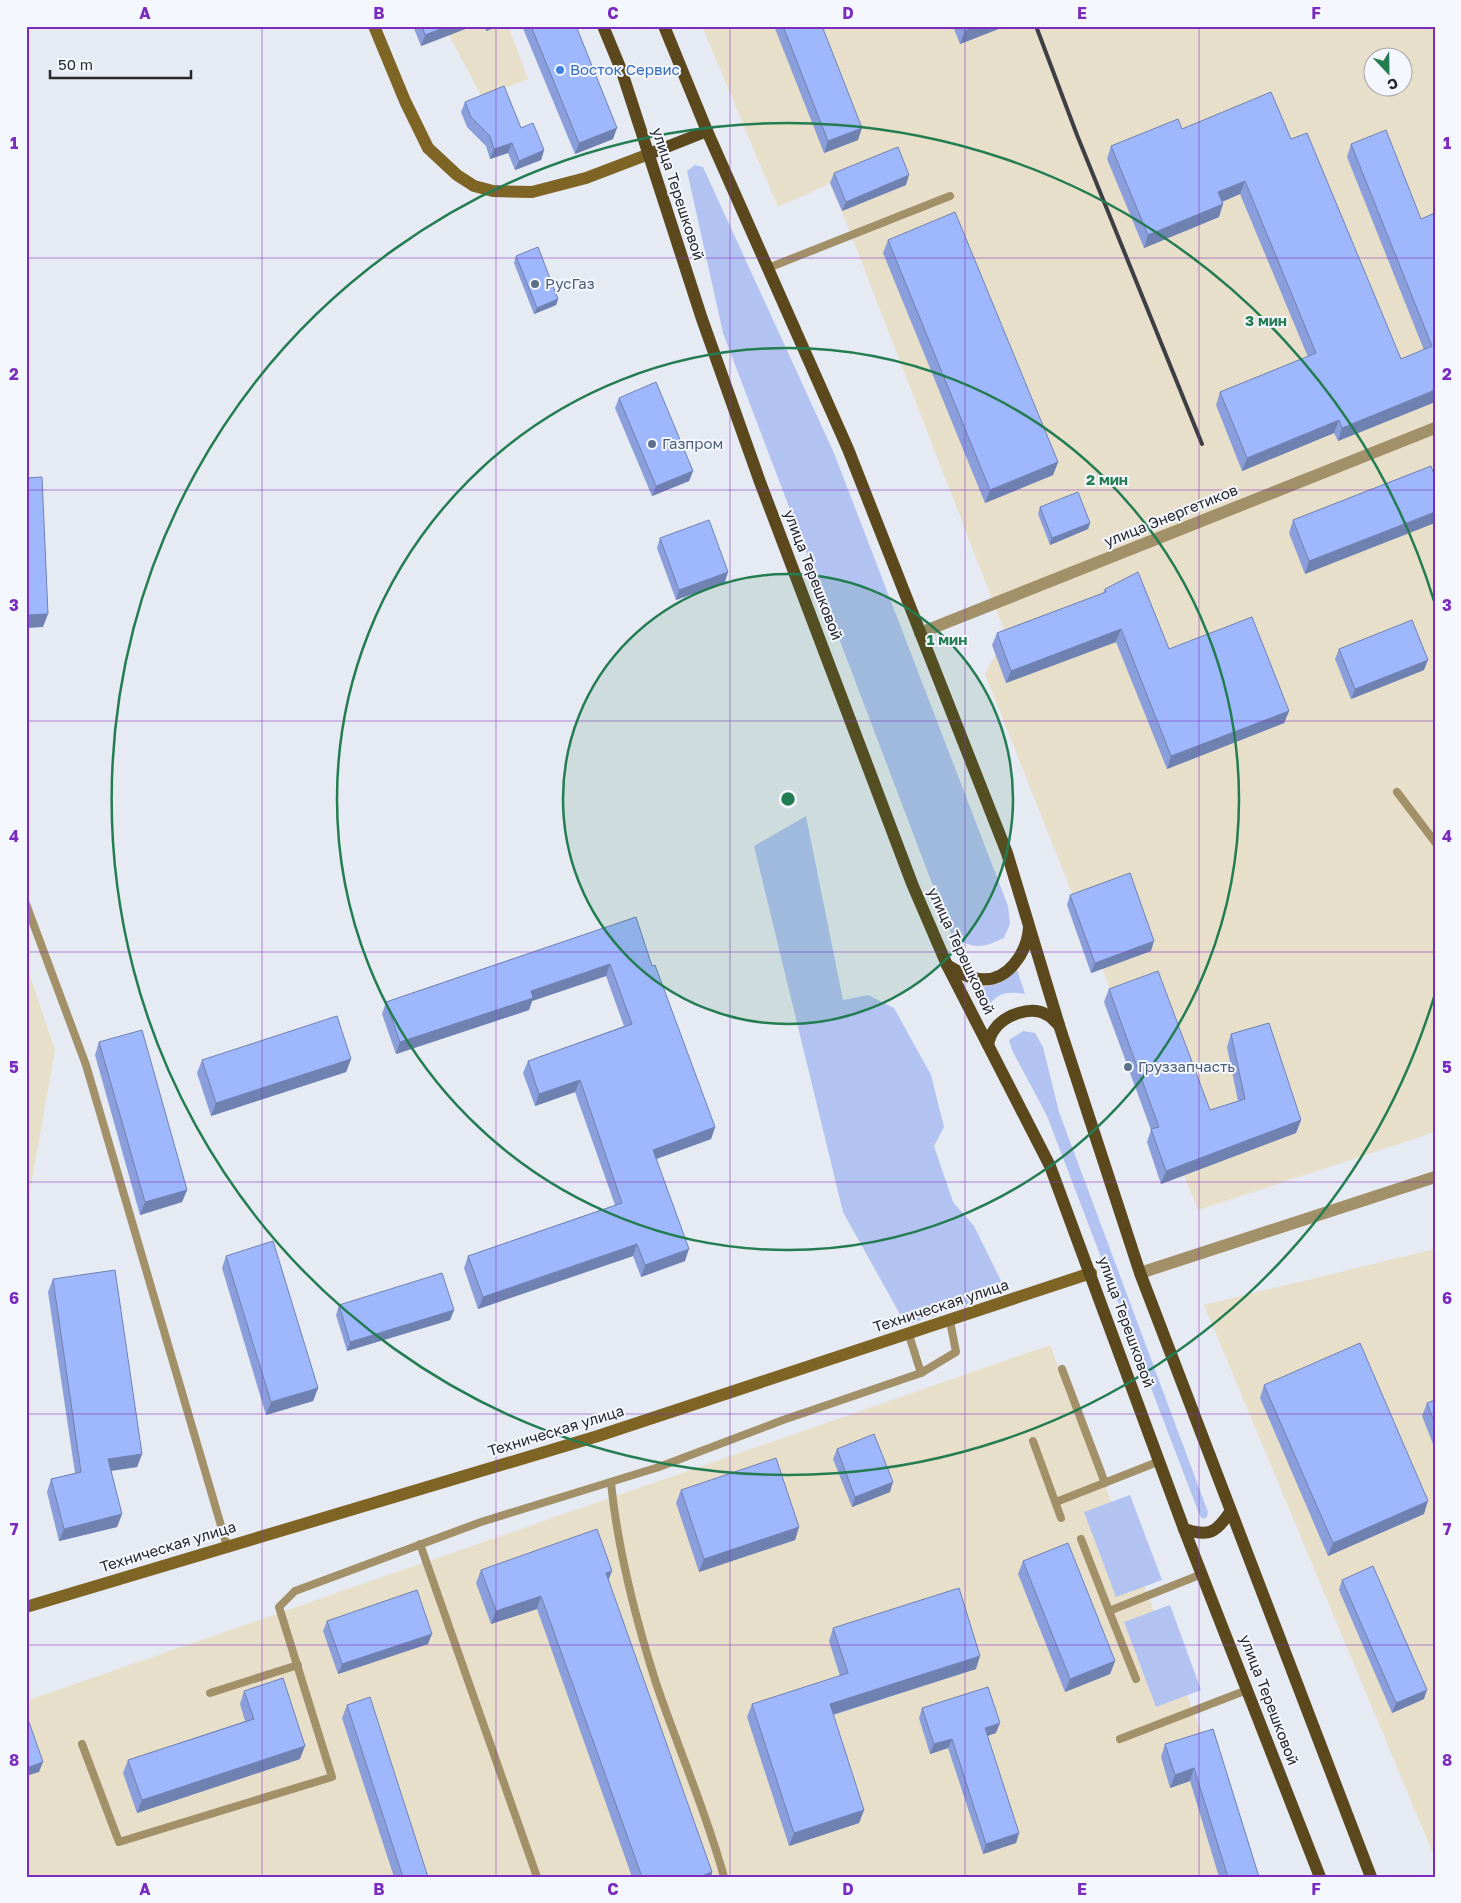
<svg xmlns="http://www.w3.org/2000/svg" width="1461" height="1903" font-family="'Golos Text',sans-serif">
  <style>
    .industrial { fill: #e8dfca; fill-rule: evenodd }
    .green { fill: #b2c3f2 }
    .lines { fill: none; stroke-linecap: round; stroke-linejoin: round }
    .lane { stroke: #a29069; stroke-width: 8 }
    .street { stroke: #a29069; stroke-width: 12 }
    .secondary { stroke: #7f6525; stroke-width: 12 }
    .primary { stroke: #5b491d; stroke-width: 12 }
    .rail { stroke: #3e3f43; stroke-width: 4 }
    .wall { fill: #899eda }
    .shaded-wall { fill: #6f81b1 }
    .building { fill: #9fb8fd; stroke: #6f81b1 }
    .grid { fill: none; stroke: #7b2cbf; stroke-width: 1; stroke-opacity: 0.55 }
    .ring { fill: none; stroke: #247d52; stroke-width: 2.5 }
    .shop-dot { fill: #3f7fe0; stroke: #f4f7fe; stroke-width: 2 }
    .service-dot { fill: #5c6f8a; stroke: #f4f7fe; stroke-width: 2 }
    .labels { text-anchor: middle; stroke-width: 4; stroke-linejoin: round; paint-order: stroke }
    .shop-label { font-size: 15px; fill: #366cbe; stroke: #f4f7fe; text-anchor: start }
    .street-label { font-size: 15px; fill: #27282b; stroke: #f4f7fe }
    .service-label { font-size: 15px; fill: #4e5e75; stroke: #f4f7fe; text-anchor: start }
    .centre { fill: #247d52; stroke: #f4f7fe; stroke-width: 2.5 }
    .ring-label { font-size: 15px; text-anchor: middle; font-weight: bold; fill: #247d52; stroke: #f4f7fe; stroke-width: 4; stroke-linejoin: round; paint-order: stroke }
    .neatline { fill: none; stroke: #7b2cbf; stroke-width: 2 }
    .grid-label { font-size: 16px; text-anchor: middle; font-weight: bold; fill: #7b2cbf }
  </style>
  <rect width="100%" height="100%" fill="#e6eaf2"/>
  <!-- industrial -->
  <g class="industrial">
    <path d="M444 26H508L528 79 482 97Z"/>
    <path d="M702 26H1435V1132L1198 1210 985 674 1006 635 831 183 778 207ZM1374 58H1404V88H1374Z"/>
    <path d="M26 964 55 1050 26 1213Z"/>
    <path d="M1435 1249V1858L1204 1305Z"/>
    <path d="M1050 1345 1258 1877H26V1701Z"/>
  </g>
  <!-- green -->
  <g class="green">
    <path d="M695 165 703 167 834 453 1008 906 1010 924 1004 938C980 949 975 949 952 936L723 333 687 171Z"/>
    <path d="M806 816 843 1000 868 995 894 1008 931 1075 944 1127 934 1146 953 1202 974 1226 1006 1291 906 1325 843 1212 754 846Z"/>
    <path d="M1017 970 1025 994C1006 991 998 992 987 1008L977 987C995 987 1004 982 1017 970Z"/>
    <path d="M1023 1031 1035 1033 1043 1047 1059 1112 1208 1512 1207 1517 1203 1519 1200 1516 1047 1116 1012 1050 1009 1040Z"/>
    <path d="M1130 1495 1162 1580 1116 1597 1084 1512Z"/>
    <path d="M1170 1605 1201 1690 1156 1707 1124 1622Z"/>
  </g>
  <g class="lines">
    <!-- lane -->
    <g class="lane">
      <path d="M768 268 950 196"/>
      <path d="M1397 792 1435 842"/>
      <path d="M26 904 86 1065 227 1546"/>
      <path d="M909 1335 921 1373"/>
      <path d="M1062 1369 1105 1483"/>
      <path d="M1033 1441 1061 1518"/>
      <path d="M611 1483C618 1552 635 1617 656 1683 678 1748 706 1811 724 1877"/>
      <path d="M1056 1502 1160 1461"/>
      <path d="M1081 1539 1109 1611"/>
      <path d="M420 1544 537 1877"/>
      <path d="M1136 1679 1109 1611 1202 1574"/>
      <path d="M210 1693 298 1665"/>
      <path d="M1120 1739 1247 1690"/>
      <path d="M82 1744 119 1842 332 1777 279 1607 295 1591 481 1522 659 1467 783 1420 921 1373 956 1352 950 1321"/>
    </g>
    <!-- street -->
    <g class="street">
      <path d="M920 633 1435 428"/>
      <path d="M1140 1273 1435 1177"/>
    </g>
    <!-- secondary -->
    <g class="secondary">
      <path d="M374 26 405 101 428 148 457 175 474 186 493 191 532 192 586 178 649 154"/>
      <path d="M26 1607 598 1436 1091 1273"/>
    </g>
    <!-- primary -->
    <g class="primary">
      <path d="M603 26 622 72 702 319 760 482 913 886 947 965 1050 1166 1184 1529 1320 1877"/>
      <path d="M664 26 707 131 848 449 1007 853 1059 1025 1140 1273 1371 1877"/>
      <path d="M649 154 707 131"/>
      <path d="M947 965C957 971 967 978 979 979 1008 983 1027 952 1029 928"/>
      <path d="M988 1045C989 1040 991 1034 994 1030 1004 1015 1031 1005 1047 1015 1052 1017 1055 1022 1059 1025"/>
      <path d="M1184 1529C1209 1537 1216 1533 1230 1512"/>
    </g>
    <!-- rail -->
    <path class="rail" d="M1036 26 1077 135 1202 444"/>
  </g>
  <!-- wall -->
  <g class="wall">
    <path d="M413 26H473L421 46Z"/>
    <path d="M484 26H499L486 31Z"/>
    <path d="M522 26H576L613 139 575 154Z"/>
    <path d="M774 26H822L858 140 824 153Z"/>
    <path d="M953 26H1006L960 44Z"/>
    <path d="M465 102 521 128 544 150 541 160 515 170 508 153 490 159 486 146 467 127 461 112Z"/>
    <path d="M1182 129 1291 139 1401 359 1424 350 1347 157 1351 144 1421 219 1435 213V402L1338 441 1334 433 1242 471 1216 405 1220 392 1308 357 1240 194 1222 202 1219 217 1144 248 1107 159 1111 146Z"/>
    <path d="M834 173 906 185 842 211 830 183Z"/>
    <path d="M888 240 1058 462 1053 475 985 503 883 253Z"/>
    <path d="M516 256 558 299 556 305 534 314 514 263Z"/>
    <path d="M619 398 693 471 689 481 652 496 615 408Z"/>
    <path d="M1431 466 1305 574 1289 533 1293 520Z"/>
    <path d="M1040 507 1090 523 1088 529 1050 545 1038 514Z"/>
    <path d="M660 538 725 582 676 600 657 548Z"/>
    <path d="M1105 589 1169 649 1289 711 1284 723 1167 769 1116 642 1006 683 992 645 997 633 1103 593Z"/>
    <path d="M1339 649 1424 670 1351 699 1335 659Z"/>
    <path d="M1070 895 1151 951 1091 973 1067 905Z"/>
    <path d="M636 917 652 966 715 1127 711 1139 656 1159 685 1261 641 1277 633 1256 478 1309 464 1268 468 1256 615 1205 575 1092 535 1106 523 1073 528 1061 624 1026 606 976 532 1001 529 1010 396 1054 382 1014 386 1002Z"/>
    <path d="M1109 989 1210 1110 1238 1101 1227 1047 1231 1034 1301 1120 1296 1133 1161 1184 1147 1142 1151 1130 1104 1002Z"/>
    <path d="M99 1042 187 1190 182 1202 140 1215 95 1055Z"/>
    <path d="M351 1059 346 1072 211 1116 197 1073 202 1060Z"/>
    <path d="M226 1256 318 1388 313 1401 266 1415 222 1268Z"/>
    <path d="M53 1279 142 1454 137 1467 110 1471 122 1514 117 1527 59 1541 47 1492 51 1479 75 1473 48 1292Z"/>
    <path d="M339 1305 454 1310 450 1320 347 1351 336 1315Z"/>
    <path d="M1264 1385 1424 1514 1328 1556 1260 1398Z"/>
    <path d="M1435 1400V1449L1422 1416 1427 1403Z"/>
    <path d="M837 1449 890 1492 852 1507 833 1459Z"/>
    <path d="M681 1490 799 1527 795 1540 699 1572 676 1503Z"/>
    <path d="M1023 1561 1115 1661 1110 1674 1065 1692 1018 1574Z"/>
    <path d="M481 1570 608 1580 712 1872 711 1877H632L537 1609 491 1624 476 1583Z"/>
    <path d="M1342 1580 1424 1699 1392 1713 1339 1590Z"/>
    <path d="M327 1621 428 1644 338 1674 323 1631Z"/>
    <path d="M833 1628 976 1669 833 1715 864 1810 859 1823 789 1846 747 1717 752 1704 840 1676 829 1641Z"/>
    <path d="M244 1691 300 1759 137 1813 123 1773 128 1760 245 1721 240 1704Z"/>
    <path d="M347 1705 428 1877H394L342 1718Z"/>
    <path d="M922 1708 996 1733 987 1736 1019 1833 1016 1843 983 1854 948 1748 930 1754 919 1718Z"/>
    <path d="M1213 1729 1259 1877H1219L1190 1781 1170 1788 1161 1757 1165 1744Z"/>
  </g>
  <!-- shaded-wall -->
  <g class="shaded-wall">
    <path d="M448 26H473L421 46 425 35Z"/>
    <path d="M488 26H499L486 31Z"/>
    <path d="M978 26H1006L960 44 965 31Z"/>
    <path d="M617 128 613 139 575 154 579 143Z"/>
    <path d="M862 128 858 140 824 153 828 141Z"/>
    <path d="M512 143 508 153 490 159 494 149Z"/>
    <path d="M544 150 541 160 515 170 519 161Z"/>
    <path d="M909 175 906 185 842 211 846 202Z"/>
    <path d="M1245 181 1240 194 1214 205 1218 192Z"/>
    <path d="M1223 204 1219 217 1144 248 1148 235Z"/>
    <path d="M558 299 556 305 534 314 537 308Z"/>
    <path d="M1435 390V402L1338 441 1342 428Z"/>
    <path d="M1339 420 1334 433 1242 471 1247 458Z"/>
    <path d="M1058 462 1053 475 985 503 990 490Z"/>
    <path d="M693 471 689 481 652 496 656 486Z"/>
    <path d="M1435 512V523L1305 574 1309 561Z"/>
    <path d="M1090 523 1088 529 1050 545 1052 538Z"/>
    <path d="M728 572 725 582 676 600 679 590Z"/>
    <path d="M48 614 43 627 26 628V615Z"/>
    <path d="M1121 629 1116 642 1006 683 1011 671Z"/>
    <path d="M1428 660 1424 670 1351 699 1355 689Z"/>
    <path d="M1289 711 1284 723 1167 769 1171 756Z"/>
    <path d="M1154 941 1151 951 1091 973 1095 963Z"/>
    <path d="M610 964 606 976 532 1001 529 1010 396 1054 400 1042 531 991Z"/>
    <path d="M351 1059 346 1072 211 1116 216 1103Z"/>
    <path d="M580 1080 575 1092 535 1106 539 1094Z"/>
    <path d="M1301 1120 1296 1133 1161 1184 1166 1171Z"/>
    <path d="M715 1127 711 1139 648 1162 653 1150Z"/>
    <path d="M187 1190 182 1202 140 1215 145 1202Z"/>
    <path d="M637 1244 633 1256 478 1309 483 1297Z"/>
    <path d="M689 1249 685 1261 641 1277 645 1265Z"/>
    <path d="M454 1310 450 1320 347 1351 350 1342Z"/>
    <path d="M318 1388 313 1401 266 1415 271 1402Z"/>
    <path d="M142 1454 137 1467 103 1472 108 1459Z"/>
    <path d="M893 1482 890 1492 852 1507 855 1497Z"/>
    <path d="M1428 1501 1424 1514 1328 1556 1333 1543Z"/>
    <path d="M122 1514 117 1527 59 1541 64 1529Z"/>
    <path d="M799 1527 795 1540 699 1572 704 1559Z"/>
    <path d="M612 1571 607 1584 606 1573Z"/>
    <path d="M541 1596 537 1609 491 1624 496 1611Z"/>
    <path d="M432 1634 428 1644 338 1674 342 1664Z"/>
    <path d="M980 1656 976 1669 825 1717 830 1704Z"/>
    <path d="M1115 1661 1110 1674 1065 1692 1070 1679Z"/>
    <path d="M1427 1690 1424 1699 1392 1713 1396 1703Z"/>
    <path d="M1000 1723 996 1733 981 1738 985 1728Z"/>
    <path d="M952 1739 948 1748 930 1754 934 1744Z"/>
    <path d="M305 1746 300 1759 137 1813 142 1800Z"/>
    <path d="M43 1762 39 1772 26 1776V1768Z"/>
    <path d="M1194 1768 1190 1781 1170 1788 1175 1775Z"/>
    <path d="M864 1810 859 1823 789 1846 794 1833Z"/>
    <path d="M1019 1833 1016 1843 983 1854 986 1844Z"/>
    <path d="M712 1872 711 1877H699Z"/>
  </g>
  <!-- building -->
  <g class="building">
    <path d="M422 26H448L425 35Z"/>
    <path d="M531 26H576L617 128 579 143Z"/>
    <path d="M783 26H822L862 128 828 141Z"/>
    <path d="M963 26H978L965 31Z"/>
    <path d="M504 86 521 128 533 123 544 150 519 161 512 143 494 149 490 136 471 117 465 102Z"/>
    <path d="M1271 92 1291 139 1307 133 1401 359 1432 346 1351 144 1386 130 1421 219 1435 213V390L1342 428 1339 420 1247 458 1220 392 1316 353 1245 181 1218 192 1223 204 1148 235 1111 146 1178 119 1182 129Z"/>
    <path d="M898 147 909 175 846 202 834 173Z"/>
    <path d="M955 212 1058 462 990 490 888 240Z"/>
    <path d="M538 247 558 299 537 308 516 256Z"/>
    <path d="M656 382 693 471 656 486 619 398Z"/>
    <path d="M1431 466 1435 477V512L1309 561 1293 520Z"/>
    <path d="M42 477 48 614 26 615V478Z"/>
    <path d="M1078 492 1090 523 1052 538 1040 507Z"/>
    <path d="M709 520 728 572 679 590 660 538Z"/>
    <path d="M1138 572 1169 649 1252 617 1289 711 1171 756 1121 629 1011 671 997 633 1106 592 1105 589Z"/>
    <path d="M1412 620 1428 660 1355 689 1339 649Z"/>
    <path d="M1130 873 1154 941 1095 963 1070 895Z"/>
    <path d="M636 917 652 966 655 965 715 1127 653 1150 689 1249 645 1265 637 1244 483 1297 468 1256 622 1203 580 1080 539 1094 528 1061 632 1024 610 964 531 991 533 998 400 1042 386 1002Z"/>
    <path d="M1158 971 1210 1110 1245 1099 1231 1034 1269 1023 1301 1120 1166 1171 1151 1129 1159 1127 1109 989Z"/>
    <path d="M337 1016 351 1059 216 1103 202 1060Z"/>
    <path d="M142 1030 187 1190 145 1202 99 1042Z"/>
    <path d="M273 1241 318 1388 271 1402 226 1256Z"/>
    <path d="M115 1270 142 1454 108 1459 122 1514 64 1529 51 1479 81 1472 53 1279Z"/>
    <path d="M442 1273 454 1310 350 1342 339 1305Z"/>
    <path d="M1360 1343 1428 1501 1333 1543 1264 1385Z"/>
    <path d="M1435 1400V1424L1427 1403Z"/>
    <path d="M874 1434 893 1482 855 1497 837 1449Z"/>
    <path d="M776 1458 799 1527 704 1559 681 1490Z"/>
    <path d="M597 1529 612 1571 606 1573 712 1872 699 1877H642L541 1596 496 1611 481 1570Z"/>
    <path d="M1068 1543 1115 1661 1070 1679 1023 1561Z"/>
    <path d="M1373 1566 1427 1690 1396 1703 1342 1580Z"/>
    <path d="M959 1588 980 1656 830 1704 864 1810 794 1833 752 1704 848 1673 833 1628Z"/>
    <path d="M417 1590 432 1634 342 1664 327 1621Z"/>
    <path d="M283 1678 305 1746 142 1800 128 1760 254 1719 244 1691Z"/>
    <path d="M988 1687 1000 1723 985 1728 1019 1833 986 1844 952 1739 934 1744 922 1708Z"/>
    <path d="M370 1697 428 1877H403L347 1705Z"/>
    <path d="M29 1722 43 1762 26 1768V1723Z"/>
    <path d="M1213 1729 1259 1877H1228L1194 1768 1175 1775 1165 1744Z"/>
  </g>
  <!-- grid -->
  <path class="grid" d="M262 26V1877M496 26V1877M730 26V1877M965 26V1877M1199 26V1877M26 258H1435M26 490H1435M26 721H1435M26 952H1435M26 1182H1435M26 1414H1435M26 1645H1435"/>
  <!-- distance rings -->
  <circle cx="788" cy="799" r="225" fill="#247d52" fill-opacity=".12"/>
  <g class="ring">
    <circle cx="788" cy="799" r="225"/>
    <circle cx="788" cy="799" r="451"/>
    <path d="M1434 997A676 676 0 1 1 1434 601"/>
  </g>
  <!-- markers -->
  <circle class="shop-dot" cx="560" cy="70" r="5"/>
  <g class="service-dot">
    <circle cx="535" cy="284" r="5"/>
    <circle cx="652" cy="444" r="5"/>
    <circle cx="1128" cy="1067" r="5"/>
  </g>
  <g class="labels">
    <!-- shop labels -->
    <g class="shop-label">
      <text x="570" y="75">Восток Сервис</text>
    </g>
    <!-- street labels -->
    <g class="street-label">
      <text transform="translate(678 194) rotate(72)" y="5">улица Терешковой</text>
      <text transform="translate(1171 516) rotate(-22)" y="5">улица Энергетиков</text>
      <text transform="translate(813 575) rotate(69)" y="5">улица Терешковой</text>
      <text transform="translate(961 951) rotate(65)" y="5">улица Терешковой</text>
      <text transform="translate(941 1306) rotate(-18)" y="5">Техническая улица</text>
      <text transform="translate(1126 1322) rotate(70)" y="5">улица Терешковой</text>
      <text transform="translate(556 1431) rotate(-17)" y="5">Техническая улица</text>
      <text transform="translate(168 1547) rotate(-17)" y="5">Техническая улица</text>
      <text transform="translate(1269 1700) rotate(69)" y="5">улица Терешковой</text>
    </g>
    <!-- service labels -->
    <g class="service-label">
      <text x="545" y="289">РусГаз</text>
      <text x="662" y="449">Газпром</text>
      <text x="1138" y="1072">Груззапчасть</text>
    </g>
  </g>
  <circle cx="788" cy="799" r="8" class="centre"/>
  <g class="ring-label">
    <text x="1266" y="326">3 мин</text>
    <text x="1107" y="485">2 мин</text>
    <text x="947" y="645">1 мин</text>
  </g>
  <!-- border -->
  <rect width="1461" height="1903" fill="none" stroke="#f4f7fe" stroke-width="55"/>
  <!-- north arrow -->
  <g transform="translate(1388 72) rotate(158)"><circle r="24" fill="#f4f7fe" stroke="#a2a4aa"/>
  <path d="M0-4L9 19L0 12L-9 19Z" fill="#247d52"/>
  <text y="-8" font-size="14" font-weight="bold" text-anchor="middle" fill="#27282b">С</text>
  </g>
  <!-- scale -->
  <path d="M50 70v8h141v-8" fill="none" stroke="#27282b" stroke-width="2.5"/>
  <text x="58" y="70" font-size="15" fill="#27282b" stroke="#f4f7fe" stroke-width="4" paint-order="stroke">50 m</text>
  <rect x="28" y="28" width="1406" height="1848" class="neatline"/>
  <g class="grid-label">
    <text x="145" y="19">A</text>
    <text x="379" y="19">B</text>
    <text x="613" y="19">C</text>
    <text x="848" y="19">D</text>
    <text x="1082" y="19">E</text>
    <text x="1316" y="19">F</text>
    <text x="14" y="149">1</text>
    <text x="1447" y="149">1</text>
    <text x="14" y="380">2</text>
    <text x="1447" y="380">2</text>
    <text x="14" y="611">3</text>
    <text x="1447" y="611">3</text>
    <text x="14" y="842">4</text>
    <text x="1447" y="842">4</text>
    <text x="14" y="1073">5</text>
    <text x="1447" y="1073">5</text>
    <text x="14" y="1304">6</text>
    <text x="1447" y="1304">6</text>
    <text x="14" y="1535">7</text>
    <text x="1447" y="1535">7</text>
    <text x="14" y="1766">8</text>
    <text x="1447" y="1766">8</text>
    <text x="145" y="1895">A</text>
    <text x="379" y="1895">B</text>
    <text x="613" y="1895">C</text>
    <text x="848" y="1895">D</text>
    <text x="1082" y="1895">E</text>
    <text x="1316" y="1895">F</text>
  </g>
</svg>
